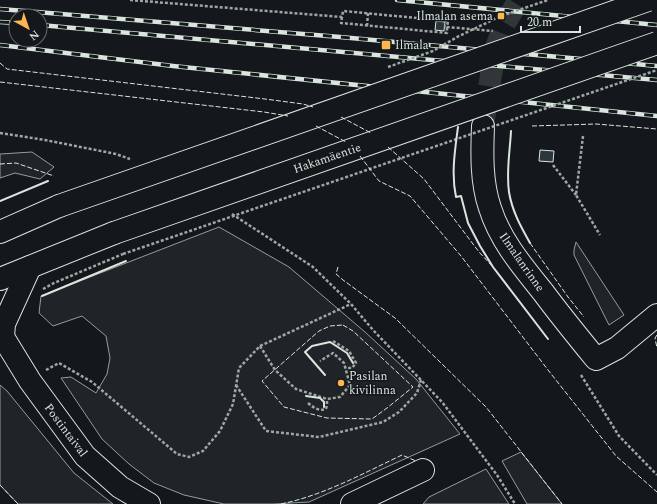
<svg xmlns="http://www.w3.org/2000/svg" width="657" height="504" font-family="Spectral,serif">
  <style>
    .green { fill: #202428; stroke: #939e99 }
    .building { fill: #2c363c; stroke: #d8e6dc }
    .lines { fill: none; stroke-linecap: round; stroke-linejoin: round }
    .minor-tunnel { stroke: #313739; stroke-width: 22; stroke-dasharray: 22 11; stroke-linecap: butt }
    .minor-casing { stroke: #d8e6dc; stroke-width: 24 }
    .major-casing { stroke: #d8e6dc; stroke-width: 24 }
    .path { stroke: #9da8a2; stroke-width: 2.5; stroke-dasharray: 3 2; stroke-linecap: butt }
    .minor { stroke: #14181c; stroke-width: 22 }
    .major { stroke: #14181c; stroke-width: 22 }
    .rail-casing { stroke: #d8e6dc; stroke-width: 4.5 }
    .rail { stroke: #14181c; stroke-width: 3; stroke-dasharray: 9; stroke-linecap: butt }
    .major-bridge-casing { stroke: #d8e6dc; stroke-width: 24; stroke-linecap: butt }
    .path-bridge { stroke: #9da8a2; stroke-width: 2.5; stroke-dasharray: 3 2; stroke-linecap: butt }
    .major-bridge { stroke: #14181c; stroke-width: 22 }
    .fence { stroke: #d8e6dc; stroke-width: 1; stroke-dasharray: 5 2; stroke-linecap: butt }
    .wall { stroke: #d8e6dc; stroke-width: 2 }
    .poi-dot { fill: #ffb74d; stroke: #14181c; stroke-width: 1.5 }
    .labels { text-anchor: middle; stroke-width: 3; stroke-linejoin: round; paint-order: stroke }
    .poi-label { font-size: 12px; fill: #d8e6dc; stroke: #14181c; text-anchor: start }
    .street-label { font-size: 12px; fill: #d8e6dc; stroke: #14181c }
  </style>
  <rect width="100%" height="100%" fill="#14181c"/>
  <!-- green -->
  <g class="green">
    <path d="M32 152 54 167 40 179 15 173 0 178V154Z"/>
    <path d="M219 227 289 267 365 332 416 379 460 434 309 502 273 504H224L184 495 154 483 129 464 102 439 61 378 71 377 96 393 107 374 110 358 106 336 82 316 53 326 39 313 41 296Z"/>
    <path d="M576 242 624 315 609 325 574 255V250Z"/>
    <path d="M0 385 7 391 74 473 113 504H18L0 485Z"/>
    <path d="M521 452 562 504H527L502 461Z"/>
    <path d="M486 469 509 504H423L429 497Z"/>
  </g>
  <!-- building -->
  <g class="building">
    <path d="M436 21 445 22 444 31 435 30Z"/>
    <path d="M540 150 554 151 553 162 539 161Z"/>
  </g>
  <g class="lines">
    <!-- minor-tunnel -->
    <path class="minor-tunnel" d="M484 119 495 50 505 23 519 0"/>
    <!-- minor casing -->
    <g class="minor-casing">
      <g id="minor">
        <path d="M483 126C482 153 481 182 490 208 500 240 522 266 543 292 560 315 578 337 596 359L617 348 657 315"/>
        <path d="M0 334 3 337 30 381 85 456 120 487 149 504"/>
        <path d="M3 337 4 324 30 267"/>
        <path d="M352 504 423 470"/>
      </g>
    </g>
    <!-- major casing -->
    <g class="major-casing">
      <g id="major">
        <path d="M0 232 59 206"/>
        <path d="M0 279 114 233"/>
      </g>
    </g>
    <!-- path -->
    <g class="path">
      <path d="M130 0 342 17 343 11 448 21 447 27 493 31"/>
      <path d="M342 17 341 23 447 33V27L444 26"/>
      <path d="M367 26 368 13"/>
      <path d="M0 133 45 140 116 154 130 159"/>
      <path d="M583 136 576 195 600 235"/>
      <path d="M553 165 576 195"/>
      <path d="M232 214 313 267 351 304 373 330 442 402 497 475 515 504"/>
      <path d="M43 289 54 283 123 254"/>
      <path d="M333 341 349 351 356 363 352 368H346"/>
      <path d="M260 346 275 370 296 389 327 399 340 397 350 385 344 363 333 353 320 361"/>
      <path d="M46 370 59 363 92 382 177 454 189 457 203 451 220 431 233 404 239 368 260 346 351 304"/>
      <path d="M581 375 619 436 657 475"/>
      <path d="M236 385 266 431 319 437 383 422 399 412 417 393 421 380"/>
      <path d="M350 385 359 390 364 388"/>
      <path d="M308 403C314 408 318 411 326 409L327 405V399"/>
    </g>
    <!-- minor -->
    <use href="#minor" class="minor"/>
    <!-- major -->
    <use href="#major" class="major"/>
    <!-- rail casing -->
    <g class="rail-casing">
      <g id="rail">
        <path d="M397 0 657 25"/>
        <path d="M0 9 340 37 657 66"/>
        <path d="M0 22 16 23"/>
        <path d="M40 25 657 80"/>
        <path d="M0 45 173 66 657 116"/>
      </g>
    </g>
    <!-- rail -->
    <use href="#rail" class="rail"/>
    <!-- major-bridge casing -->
    <g class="major-bridge-casing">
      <g id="major-bridge">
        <path d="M59 206 648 0"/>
        <path d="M114 233 657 43"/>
      </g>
    </g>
    <!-- path-bridge -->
    <g class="path-bridge">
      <path d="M388 67 433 51 459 36 501 16 548 0"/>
      <path d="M123 254 657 70"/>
    </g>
    <!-- major-bridge -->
    <use href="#major-bridge" class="major-bridge"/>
    <!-- fence -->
    <g class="fence">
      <path d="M0 63 7 69 265 99 303 104 313 107"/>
      <path d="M0 82 264 112 288 116"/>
      <path d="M341 117 371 133"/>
      <path d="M316 126 346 142"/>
      <path d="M532 126 596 124 657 129"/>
      <path d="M388 147 424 179 479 252 493 267"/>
      <path d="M360 156 379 181 410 196 461 256 548 370 616 456 657 492"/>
      <path d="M0 164 16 163 54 176"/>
      <path d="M530 243 568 297 584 317"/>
      <path d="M338 267 336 274 343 280 395 318 486 407 562 504"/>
      <path d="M343 325 353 331 413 387 387 408 372 419 327 418 284 407 262 381 319 331 330 326Z"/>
      <path d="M657 335 655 338 657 348"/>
      <path d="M0 485 18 504"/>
      <path d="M281 504C324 495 362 474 402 455L416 461"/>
    </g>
    <!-- wall -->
    <g class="wall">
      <path d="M458 127C455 150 451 174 456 197L461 196 468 223 480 246 493 267 548 339"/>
      <path d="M511 131C510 151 506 172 509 192 512 211 521 227 530 243"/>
      <path d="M0 201 48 181"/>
      <path d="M42 296 126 261"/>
      <path d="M325 375 305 352 312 346 330 342 347 353 353 363"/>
      <path d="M306 396 320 398 324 402V407"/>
    </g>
  </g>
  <!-- markers -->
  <g class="poi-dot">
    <rect x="497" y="12" width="8" height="8" rx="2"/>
    <rect x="381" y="40" width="10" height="10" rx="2"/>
    <circle cx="341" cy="383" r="4"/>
  </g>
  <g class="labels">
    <!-- poi labels -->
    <g class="poi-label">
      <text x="493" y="20" text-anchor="end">Ilmalan asema</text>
      <text x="395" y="49">Ilmala</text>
      <text x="349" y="380">Pasilan<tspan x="349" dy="14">kivilinna</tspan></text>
    </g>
    <!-- street labels -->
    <g class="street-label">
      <text transform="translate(327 158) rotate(-19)" y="4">Hakamäentie</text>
      <text transform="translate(522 262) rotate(55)" y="4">Ilmalanrinne</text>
      <text transform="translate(66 430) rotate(53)" y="4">Postintaival</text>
    </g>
  </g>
  <!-- north arrow -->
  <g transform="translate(28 28) rotate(140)"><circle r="19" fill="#14181c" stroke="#626a69"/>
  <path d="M0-3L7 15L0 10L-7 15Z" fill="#ffb74d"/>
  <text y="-6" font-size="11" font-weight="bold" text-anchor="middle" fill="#d8e6dc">N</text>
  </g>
  <!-- scale -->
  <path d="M521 26v6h59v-6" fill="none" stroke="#d8e6dc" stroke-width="2"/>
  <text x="527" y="26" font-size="12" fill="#d8e6dc" stroke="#14181c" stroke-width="3" paint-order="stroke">20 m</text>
</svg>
